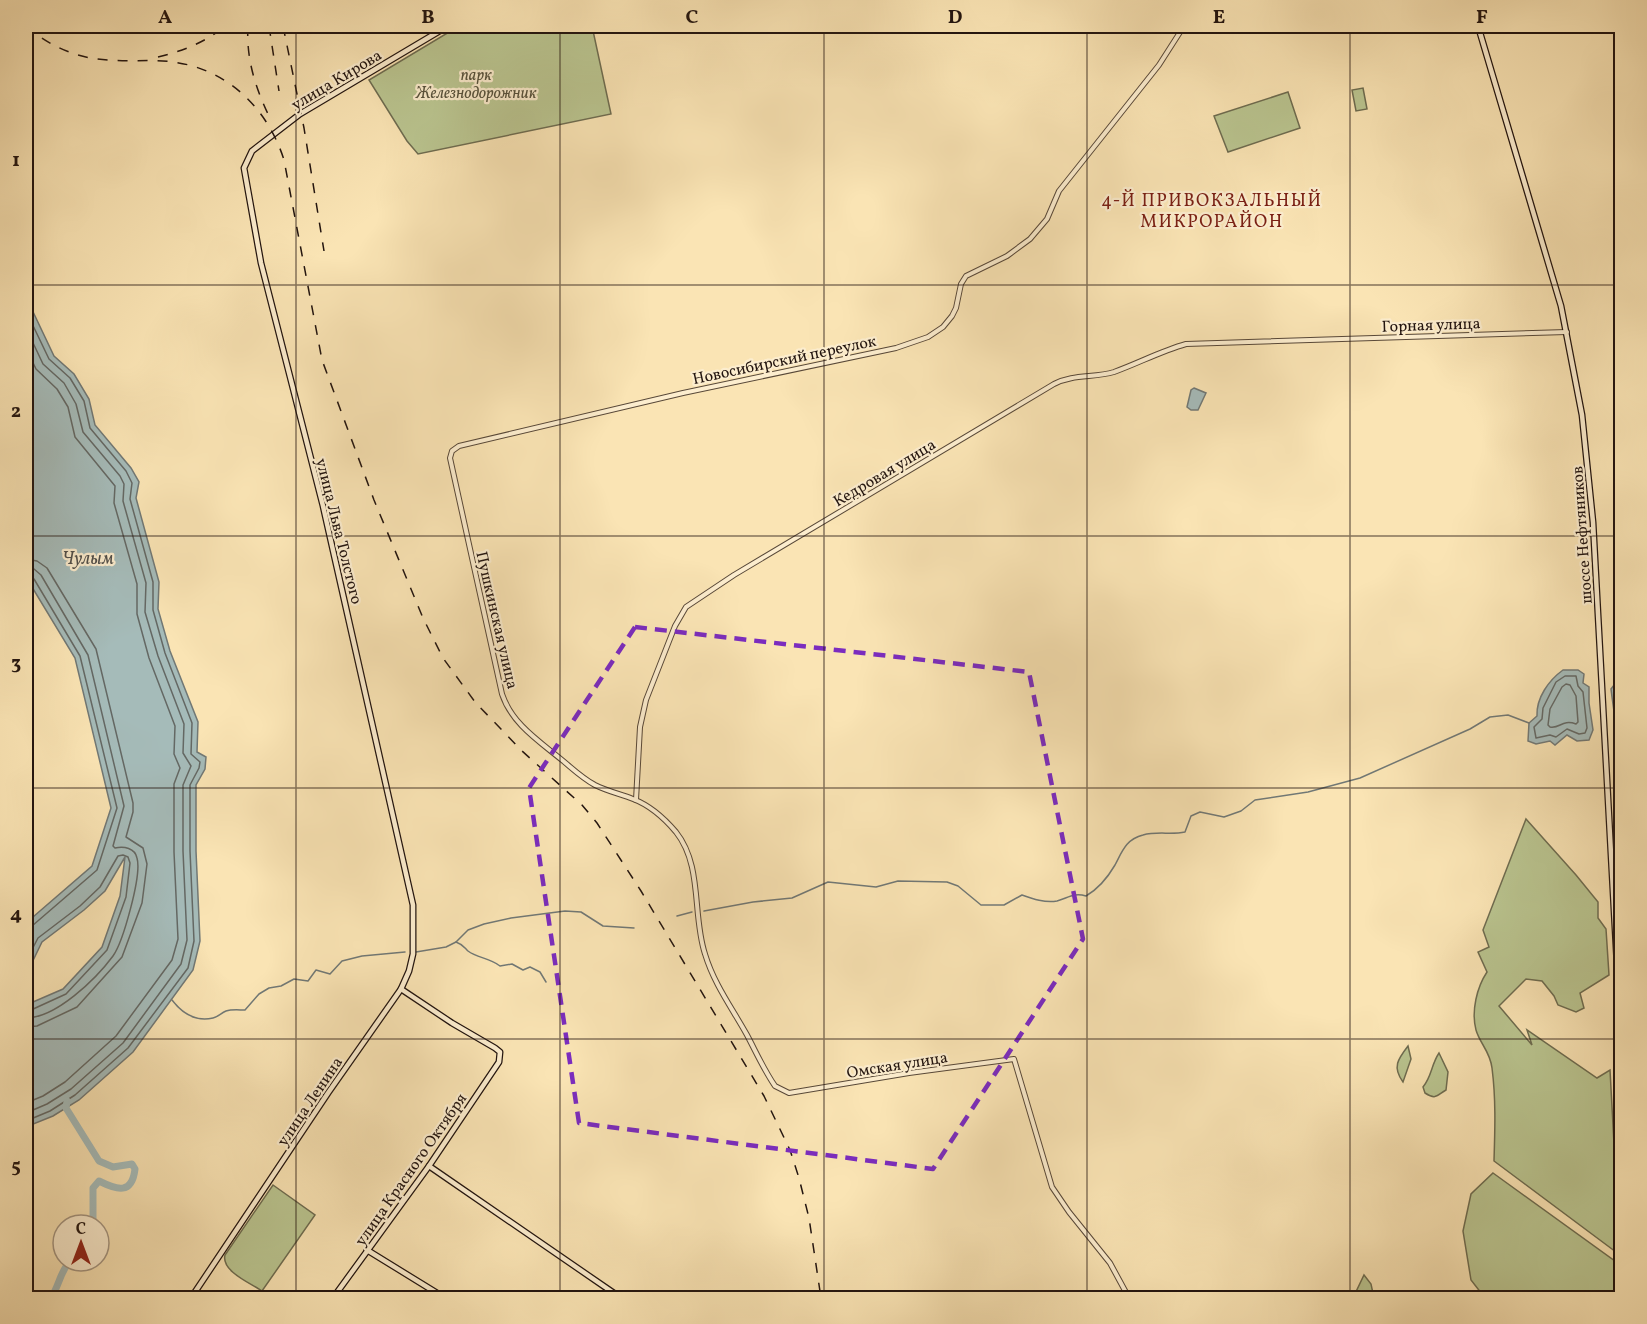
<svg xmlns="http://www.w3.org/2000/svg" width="1647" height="1324" font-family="Vollkorn,serif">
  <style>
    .green { fill: #bac590; stroke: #6e6c50; stroke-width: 1.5 }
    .water { fill: #a5bbb9; stroke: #717875; stroke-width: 1.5 }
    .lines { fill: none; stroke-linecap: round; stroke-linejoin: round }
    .shore { stroke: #646864; stroke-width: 1.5 }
    .stream { stroke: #717875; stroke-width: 1.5 }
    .river { stroke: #a5bbb9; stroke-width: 7 }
    .tertiary-casing { stroke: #584838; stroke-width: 6 }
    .secondary-casing { stroke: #22140f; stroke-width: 7 }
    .tertiary { stroke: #fcedce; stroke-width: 4 }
    .secondary { stroke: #fcedce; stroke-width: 4.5 }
    .rail { stroke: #22140f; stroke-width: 1.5; stroke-dasharray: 10 10; stroke-linecap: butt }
    .marked { fill: none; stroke: #7b2cbf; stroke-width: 4.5; stroke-dasharray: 12 8; stroke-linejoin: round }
    .grid { fill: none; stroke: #22140f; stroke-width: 1.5; stroke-opacity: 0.55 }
    .labels { text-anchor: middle; stroke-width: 4.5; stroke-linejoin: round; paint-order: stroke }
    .park-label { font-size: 16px; font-style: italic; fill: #57523c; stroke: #fcedce }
    .street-label { font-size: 16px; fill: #22140f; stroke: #fcedce }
    .neighbourhood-label { font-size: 18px; letter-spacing: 1.5px; fill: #7a1f14; stroke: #fcedce }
    .water-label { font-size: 18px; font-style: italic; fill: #504e4a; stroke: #fcedce }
    .neatline { fill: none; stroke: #22140f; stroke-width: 2 }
    .grid-label { font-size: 20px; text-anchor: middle; font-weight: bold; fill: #22140f }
  </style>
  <rect width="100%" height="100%" fill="#fae4b4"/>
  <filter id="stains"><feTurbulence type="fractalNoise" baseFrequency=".00333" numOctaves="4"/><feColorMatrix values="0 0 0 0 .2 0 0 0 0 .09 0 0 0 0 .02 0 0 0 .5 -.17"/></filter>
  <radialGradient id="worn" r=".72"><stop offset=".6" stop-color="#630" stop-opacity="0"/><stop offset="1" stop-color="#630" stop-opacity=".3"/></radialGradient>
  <!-- green -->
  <g class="green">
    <path d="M459 26H592L611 114 418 154 407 141 369 80Z"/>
    <path d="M1363 88 1367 109 1356 111 1352 90Z"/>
    <path d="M1288 92 1300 128 1228 152 1214 116Z"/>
    <path d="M1526 819 1576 875 1598 902V918L1606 929 1609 975 1580 993 1584 1008 1576 1012 1558 1005 1554 996 1542 981 1526 979 1499 1006 1532 1045 1527 1030 1597 1078 1610 1070 1620 1255 1494 1161C1495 1129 1496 1099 1492 1068 1490 1051 1480 1044 1476 1030 1471 1011 1477 987 1487 972L1478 952 1489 947 1483 930Z"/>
    <path d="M1408 1046 1411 1059 1403 1082C1392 1067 1398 1059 1408 1046Z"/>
    <path d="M1439 1053 1448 1072 1446 1090C1436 1096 1436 1100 1425 1093L1423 1087C1432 1076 1431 1065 1439 1053Z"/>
    <path d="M1493 1173 1619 1264 1621 1270V1298H1485L1471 1280 1463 1231 1471 1194Z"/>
    <path d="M273 1185 315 1215 262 1291C250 1283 221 1271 225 1255Z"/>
    <path d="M1364 1275 1371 1284 1374 1298H1353Z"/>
  </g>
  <!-- water -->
  <g class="water">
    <path d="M26 297 54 356 74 374 89 399 95 425 131 468 139 482 136 498 159 582 158 609 170 651 198 722 197 752 206 757 205 769 196 785V851L200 941 193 970 133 1052 79 1100 53 1116 26 1127V1005L63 989 102 947 120 896 125 857 105 891 84 910 42 942 26 975V923L92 866 111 808 75 658 29 582H26Z"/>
    <path d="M1194 388 1206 393 1198 410H1191L1187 407 1191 390Z"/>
    <path d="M1563 670H1578L1584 674 1583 683 1589 687V703L1593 730 1589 740 1577 741 1567 735 1555 745 1550 741 1536 744 1528 741 1529 723 1537 716C1536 698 1549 680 1563 670Z"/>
    <path d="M1614 685 1621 687V762L1612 697 1611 689Z"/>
  </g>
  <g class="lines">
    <!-- shore -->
    <g class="shore">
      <path d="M26 311 49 359 70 378 84 401 90 428 126 471 132 483 130 499 153 582V610L165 653 192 723 191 754 200 762 199 768 190 785V851L194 941 188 968 128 1048 75 1095 50 1111 26 1121"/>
      <path d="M26 328 43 364 64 383 76 404 83 432 120 476 124 484 123 501 146 583 145 612 158 656 184 724 183 753 191 766 183 785V851L187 940 181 964 123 1043 71 1089 47 1104 26 1113"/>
      <path d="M26 348 36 369 57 389 68 407 75 437 115 486 114 503 137 584V614L149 658 175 726 174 754 180 768 174 784V852L178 939 172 960 116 1036 65 1082 43 1096 26 1103"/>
      <path d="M26 559 37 561 47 568 96 649 133 803V812L126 837 143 848 147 864 142 903 122 957 77 1007 37 1026 26 1027"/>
      <path d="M26 568 34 569 41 575 88 655 124 806 113 846 115 848C124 846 135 848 137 858 142 875 123 942 113 956 96 979 56 1018 26 1018"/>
      <path d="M26 576H30L34 579 80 656 117 808 97 870 32 926 26 927"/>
      <path d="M1565 676H1576L1578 686 1583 692 1587 728 1585 733 1579 734 1567 729 1556 737 1550 735 1536 738 1534 727 1542 719 1543 708 1556 682Z"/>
      <path d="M1566 684 1570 685 1576 696 1578 722 1576 724C1562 719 1560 729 1550 727L1548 725 1550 709 1562 687Z"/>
      <path d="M26 961 38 938 80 906 100 887 118 856 123 855 128 857 130 863 126 897 107 950 66 994 31 1010 26 1011"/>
    </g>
    <!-- stream -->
    <g class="stream">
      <path d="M704 911 753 902 792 898 828 882 876 887 898 881 947 882 958 886 981 905H1004L1022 895C1033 899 1045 903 1057 901 1068 898 1074 892 1086 896 1098 889 1108 877 1115 865 1122 852 1126 839 1143 835 1157 831 1171 835 1185 832L1191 816 1200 812 1224 817 1241 811 1255 800 1308 792 1360 778 1470 729 1490 717 1508 715 1529 723"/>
      <path d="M677 916 692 912"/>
      <path d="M456 942C462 944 463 946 468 951 477 958 490 958 500 966L512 964 523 970 530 967 540 972 546 982"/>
      <path d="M416 952 446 947 456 942 468 930 484 924 511 918 565 911 581 912 603 926 634 928"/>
      <path d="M172 1000C182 1013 196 1022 213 1018 218 1017 221 1013 226 1011 232 1009 239 1010 245 1010L259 994 269 988 281 986 294 979 308 981 316 970 330 974 342 961 362 956 405 952"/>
    </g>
    <!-- river -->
    <g class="river">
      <path d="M67 1101 66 1108 99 1161 113 1167 132 1164 135 1169C132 1195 117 1190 99 1181L93 1188V1225"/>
      <path d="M51 1298C59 1286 60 1272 70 1261"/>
    </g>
    <!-- tertiary casing -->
    <g class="tertiary-casing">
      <g id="tertiary">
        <path d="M636 800 640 727 646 700 675 626 686 607 734 575 1054 384C1073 374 1094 378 1114 372 1139 363 1161 351 1186 344L1567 332"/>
        <path d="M1129 1298 1110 1263 1069 1212 1052 1187 1014 1059 909 1073 789 1093 775 1086C764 1070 756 1052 747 1035 732 1008 714 984 705 954 692 915 703 866 676 832 665 819 649 805 633 799 620 794 607 791 595 785 582 778 573 769 562 760 539 741 512 724 502 694L450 458 452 451 459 446 683 393 896 348 928 337 943 327 952 316 956 308 961 284 966 276 1007 256 1030 239 1047 219 1059 191 1159 65 1184 26"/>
      </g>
    </g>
    <!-- secondary casing -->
    <g class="secondary-casing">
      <g id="secondary">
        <path d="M1478 26 1561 306 1582 415 1593 522 1622 1057"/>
        <path d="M429 1166 621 1298"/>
        <path d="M367 1250 445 1298"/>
        <path d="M191 1298 328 1093 401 989 409 971 413 954V905L323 506 261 263 244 168 252 151 300 114 448 26"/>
        <path d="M333 1298 429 1166 499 1062 500 1052 495 1048 452 1023 401 989"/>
      </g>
    </g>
    <!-- tertiary -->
    <use href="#tertiary" class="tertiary"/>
    <!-- secondary -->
    <use href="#secondary" class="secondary"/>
    <!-- rail -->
    <g class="rail">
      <path d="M26 26C49 46 78 59 109 60 131 62 152 59 173 62 228 69 268 109 284 160L322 360 374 500 423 618 443 658 475 702 522 751 582 805 597 823 641 891 764 1096 790 1150 799 1178 809 1218 821 1298"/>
      <path d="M248 26C246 58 255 87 269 116"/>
      <path d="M269 26 279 91"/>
      <path d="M283 26 304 128 324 251"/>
      <path d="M158 57C183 51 206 42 225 26"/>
    </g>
  </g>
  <!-- marked area -->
  <path class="marked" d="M635 627 1029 672 1083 939 933 1169 579 1123 529 788Z"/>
  <!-- grid -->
  <path class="grid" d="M296 26V1298M560 26V1298M824 26V1298M1087 26V1298M1350 26V1298M26 285H1622M26 536H1622M26 788H1622M26 1039H1622"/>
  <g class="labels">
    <!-- park labels -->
    <g class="park-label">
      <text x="476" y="80">парк<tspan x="476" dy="18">Железнодорожник</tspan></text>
    </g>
    <!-- street labels -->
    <g class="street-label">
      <text transform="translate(336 79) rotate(-31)" y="6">улица Кирова</text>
      <text transform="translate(1431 324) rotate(-2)" y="6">Горная улица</text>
      <text transform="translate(784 359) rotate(-12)" y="6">Новосибирский переулок</text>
      <text transform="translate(884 472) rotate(-31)" y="6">Кедровая улица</text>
      <text transform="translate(340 531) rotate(76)" y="6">улица Льва Толстого</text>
      <text transform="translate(1581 535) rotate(-94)" y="6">шоссе Нефтяников</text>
      <text transform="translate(498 620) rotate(77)" y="6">Пушкинская улица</text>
      <text transform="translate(897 1064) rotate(-9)" y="6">Омская улица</text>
      <text transform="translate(309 1101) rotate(-56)" y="6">улица Ленина</text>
      <text transform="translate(410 1169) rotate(-55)" y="6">улица Красного Октября</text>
    </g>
    <!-- neighbourhood labels -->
    <g class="neighbourhood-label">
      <text x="1212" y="206">4-Й ПРИВОКЗАЛЬНЫЙ<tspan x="1212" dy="21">МИКРОРАЙОН</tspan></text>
    </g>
    <!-- water labels -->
    <g class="water-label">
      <text x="88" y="564">Чулым</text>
    </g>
  </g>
  <!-- margin -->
  <rect width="1647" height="1324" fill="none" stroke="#fae4b4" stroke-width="66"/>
  <!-- north arrow -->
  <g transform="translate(81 1243)"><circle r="28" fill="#fcedce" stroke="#a59682" stroke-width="1.5"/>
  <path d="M0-4.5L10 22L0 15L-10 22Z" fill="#8f2418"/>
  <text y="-9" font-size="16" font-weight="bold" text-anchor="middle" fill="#22140f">С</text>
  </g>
  <rect x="33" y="33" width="1581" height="1258" class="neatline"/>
  <g class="grid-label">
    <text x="165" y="23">A</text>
    <text x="428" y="23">B</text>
    <text x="692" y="23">C</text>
    <text x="955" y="23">D</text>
    <text x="1219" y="23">E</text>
    <text x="1482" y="23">F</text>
    <text x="16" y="166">1</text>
    <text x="16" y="417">2</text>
    <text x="16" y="669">3</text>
    <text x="16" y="920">4</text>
    <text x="16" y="1172">5</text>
  </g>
  <rect width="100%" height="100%" filter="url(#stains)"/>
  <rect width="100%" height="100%" fill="url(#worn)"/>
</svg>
